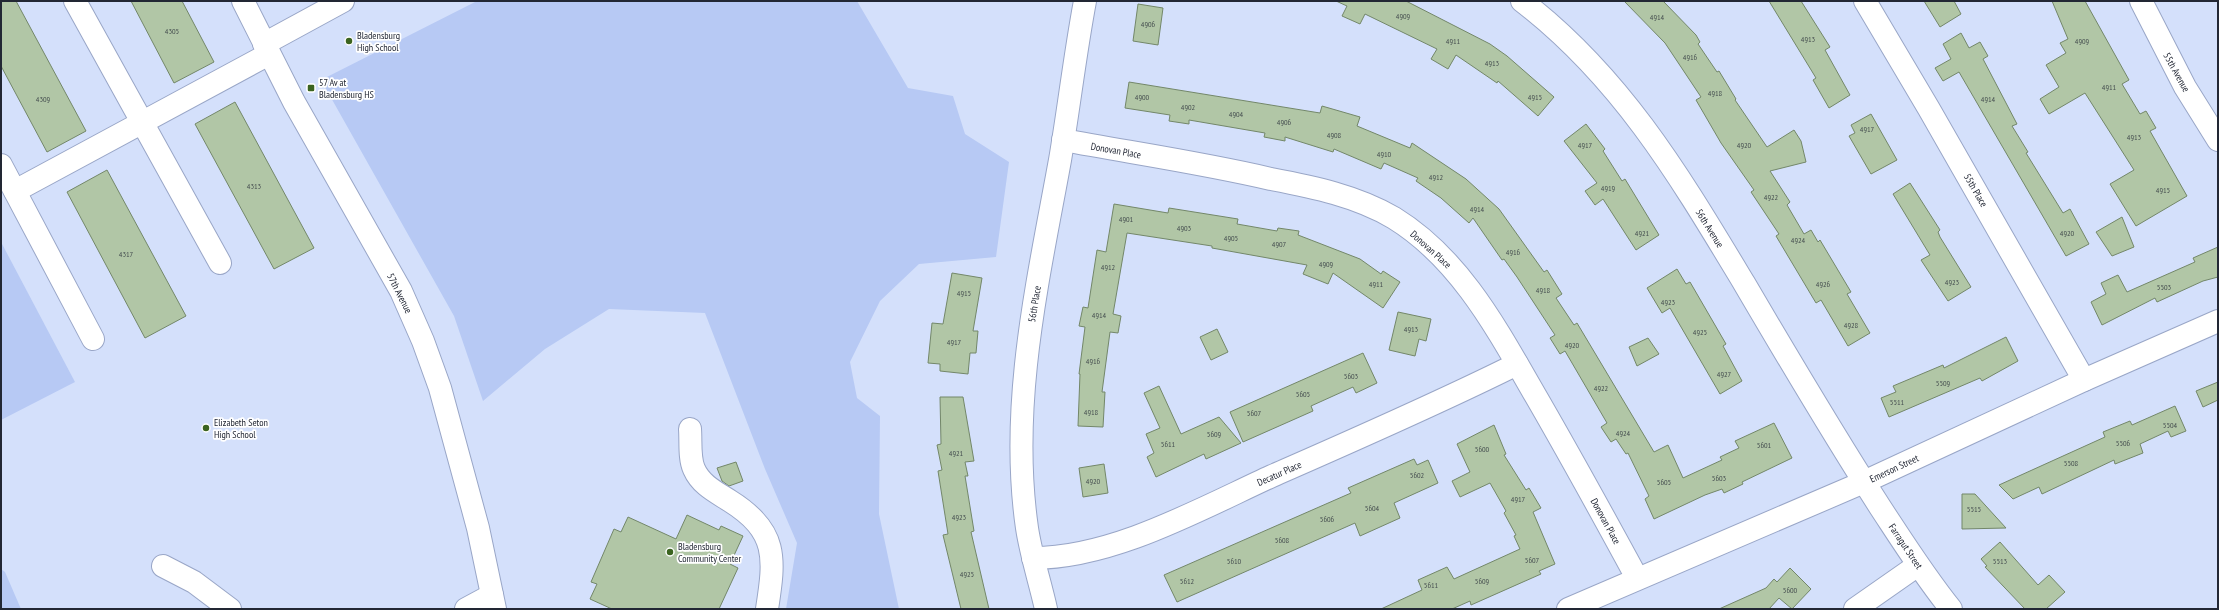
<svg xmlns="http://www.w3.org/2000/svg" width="2219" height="610" font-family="'PT Sans Narrow',sans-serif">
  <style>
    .green { fill: #b7c9f4 }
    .building { fill: #b1c6a6; stroke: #738769 }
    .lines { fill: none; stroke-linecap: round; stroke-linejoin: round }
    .minor-casing { stroke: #99a6c7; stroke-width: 24 }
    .minor { stroke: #fff; stroke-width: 22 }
    .poi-dot { fill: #3b6420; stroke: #fff; stroke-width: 1.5 }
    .labels { text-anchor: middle; stroke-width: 3.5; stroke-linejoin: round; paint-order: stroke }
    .number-label { font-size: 8px; fill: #464f50 }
    .poi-label { font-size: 10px; fill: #222734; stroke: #fff; text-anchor: start }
    .street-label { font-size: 10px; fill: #222734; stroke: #fff }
  </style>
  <rect width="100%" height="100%" fill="#d4e0fb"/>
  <!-- green -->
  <g class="green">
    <path d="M477 1H857L908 88 953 96 965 134 1009 162 996 257 919 264 880 301 850 362 857 398 880 416 879 514 899 609H786L797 543 765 469 705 313 609 309 545 349 483 401 454 316 321 80Z"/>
    <path d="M1 242 75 382 1 420Z"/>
    <path d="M1 569 5 572 21 609H1Z"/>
  </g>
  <!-- building -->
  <g class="building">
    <path d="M1 1H16L86 131 47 152 1 66Z"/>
    <path d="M131 1H182L214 62 174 83Z"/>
    <path d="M1336 1H1406L1490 44 1507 56 1554 97 1538 116 1498 81 1497 83 1456 55 1448 69 1431 59 1437 49 1365 14 1360 24 1342 16 1347 6Z"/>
    <path d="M1624 1H1663L1696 35 1700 42 1698 44 1717 72 1719 71 1736 99 1735 100 1767 147 1794 130 1801 141 1806 162 1770 171 1790 202 1787 205 1804 234 1811 230 1818 242 1820 240 1851 292 1847 294 1870 333 1848 346 1821 300 1816 303 1776 236 1779 234 1751 192 1754 190 1721 143 1696 100 1701 97 1665 43Z"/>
    <path d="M1769 1H1801L1830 47 1825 50 1850 95 1829 108 1813 80 1816 78Z"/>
    <path d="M1924 1H1954L1961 14 1940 27Z"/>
    <path d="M2052 1H2085L2129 80 2122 84 2140 114 2146 111 2156 128 2150 131 2187 196 2136 226 2110 184 2134 170 2085 93 2049 114 2040 99 2059 87 2046 65 2066 53 2060 43 2068 39Z"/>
    <path d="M1138 4 1163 8 1158 45 1133 41Z"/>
    <path d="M1961 33 1969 48 1980 42 1988 56 1983 59 2017 124 2012 126 2028 152 2026 153 2063 213 2070 209 2089 244 2066 256 1959 72 1943 81 1935 68 1951 59 1943 44Z"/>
    <path d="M1129 82 1320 113 1322 106 1360 117 1357 126 1410 148 1412 143 1466 179 1499 209 1544 272 1547 270 1562 294 1556 298 1574 325 1577 323 1654 452 1668 445 1683 478 1722 460 1720 457 1739 448 1735 441 1774 423 1792 458 1742 482 1743 484 1724 493 1722 489 1705 495 1654 519 1645 499 1649 496 1628 453 1626 454 1616 439 1611 442 1601 427 1607 423 1565 351 1560 354 1550 338 1555 335 1517 277 1504 259 1502 260 1473 218 1469 223 1441 198 1416 181 1418 178 1384 163 1381 169 1334 149 1333 152 1285 137V141L1264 137 1265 133 1189 120V124L1169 121 1170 115 1125 108Z"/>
    <path d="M235 102 314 248 274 269 195 124Z"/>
    <path d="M1871 114 1897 160 1871 174 1849 136 1855 133 1851 125Z"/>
    <path d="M1586 124 1605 149 1603 151 1622 181 1625 179 1659 235 1636 250 1603 199 1595 205 1585 191 1597 183 1564 141Z"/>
    <path d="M107 170 186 316 145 338 67 192Z"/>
    <path d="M1910 183 1940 230 1938 232 1940 237 1971 287 1948 301 1921 260 1930 255 1893 194Z"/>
    <path d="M1114 204 1168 213 1169 208 1238 219 1237 224 1277 231 1278 228 1299 231 1298 235 1360 259 1381 274 1383 271 1400 282 1383 308 1333 273 1328 284 1303 274 1307 265 1212 248V246L1127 233 1113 314 1121 316 1118 333 1110 332 1102 392H1105L1103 427 1078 426 1080 374H1079L1085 327 1079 326 1083 307 1088 308 1097 250 1106 252Z"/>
    <path d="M2122 217 2134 247 2112 256 2096 232Z"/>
    <path d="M2218 247V277L2203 281 2157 302 2155 298 2102 325 2091 302 2106 294 2101 283 2118 275 2127 292 2195 262 2193 258Z"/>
    <path d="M1677 269 1686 284 1690 282 1726 344 1723 346 1742 381 1720 394 1670 308 1662 313 1647 288Z"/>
    <path d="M952 273 982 278 973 331H978L976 353H970L968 374 940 371V364L928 363 932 323 943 324Z"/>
    <path d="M1398 312 1431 319 1426 341 1419 339 1415 356 1389 350Z"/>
    <path d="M1217 329 1228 352 1211 360 1200 337Z"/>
    <path d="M2006 337 2018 361 1982 381 1980 378 1889 417 1881 398 1896 392 1893 386 1943 365 1944 368Z"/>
    <path d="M1648 338 1659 354 1637 366 1629 347Z"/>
    <path d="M1363 353 1377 383 1356 393 1353 387 1311 406 1313 411 1243 442 1230 412Z"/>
    <path d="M2218 382V400L2203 407 2196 391Z"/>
    <path d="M1159 386 1181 434 1219 417 1241 443 1206 459 1204 454 1156 477 1147 457 1154 453 1146 434 1160 428 1144 393Z"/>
    <path d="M940 397H963L974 461 965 462 968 476H965L974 531 971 532 989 609H961L943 535 948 534 938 471 942 470 937 445 941 444Z"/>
    <path d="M2175 406 2186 431 2171 437 2168 431 2140 444 2143 453 2115 464 2114 460 2042 494 2039 487 2013 499 1999 485 2105 437 2103 432 2130 421 2132 425Z"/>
    <path d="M1494 425 1506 454 1504 455 1526 490 1529 488 1541 508 1533 512 1555 564 1539 571 1541 574 1471 605 1470 601 1452 609H1381L1422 590 1418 580 1447 567 1454 579 1520 549 1514 536 1516 535 1504 513 1506 511 1490 483 1460 497 1452 481 1470 472 1457 444Z"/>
    <path d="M1414 459 1417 465 1428 460 1438 483 1394 503 1400 518 1360 536 1355 523 1177 602 1164 575 1351 493 1348 488Z"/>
    <path d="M736 462 743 481 729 486 722 481 717 468Z"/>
    <path d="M1104 464 1108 493 1083 497 1079 468Z"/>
    <path d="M1962 494H1975L2006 528 1962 529Z"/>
    <path d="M687 515 719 530 721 526 743 536 730 564 738 568 719 609H612L590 599 597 584 591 582 614 529 621 532 628 517 676 539Z"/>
    <path d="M2000 542 2038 585 2049 575 2065 592 2046 609H2025L1985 567 1987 566 1981 559Z"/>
    <path d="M1790 568 1811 589 1792 609 1779 598 1769 609H1719L1766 588 1774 579 1777 582Z"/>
  </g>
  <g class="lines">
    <!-- minor casing -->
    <g class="minor-casing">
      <g id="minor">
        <path d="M75 1 220 263"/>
        <path d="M243 1 294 102 401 291 423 341 440 388 478 528 495 609"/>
        <path d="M1522 1C1622 78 1680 177 1744 283 1788 358 1833 434 1880 507 1903 542 1925 577 1951 609"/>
        <path d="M1865 1 1929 109 2084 380"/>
        <path d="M2141 1 2185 87 2218 140"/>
        <path d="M264 44 343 1"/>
        <path d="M1063 140C1133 153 1203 163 1271 179 1313 187 1357 196 1394 218 1462 260 1499 333 1538 400 1572 459 1605 519 1637 578"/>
        <path d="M1 165 93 339"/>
        <path d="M15 191 269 54"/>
        <path d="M690 429C691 441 689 458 694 469 701 485 716 492 730 501 778 531 775 558 767 609"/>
        <path d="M1033 558C1113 558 1200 509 1272 476 1354 440 1437 404 1517 364"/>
        <path d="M163 566 194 582 230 609"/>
        <path d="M466 609 492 595"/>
        <path d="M1046 609C1040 582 1031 555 1027 528 1009 404 1038 281 1060 160 1069 107 1075 54 1085 1"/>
        <path d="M1568 609 1864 482 2084 380 2218 321"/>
        <path d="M1855 609 1918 565"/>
      </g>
    </g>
    <!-- minor -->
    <use href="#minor" class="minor"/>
  </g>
  <!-- markers -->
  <g class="poi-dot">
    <circle cx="349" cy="41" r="4"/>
    <rect x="307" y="84" width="8" height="8" rx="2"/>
    <circle cx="206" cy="428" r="4"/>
    <circle cx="670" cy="552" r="4"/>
  </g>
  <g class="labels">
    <!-- number labels -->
    <g class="number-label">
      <text x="1403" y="19">4909</text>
      <text x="1657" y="20">4914</text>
      <text x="1148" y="27">4906</text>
      <text x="172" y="34">4305</text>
      <text x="1808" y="42">4913</text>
      <text x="1453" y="44">4911</text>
      <text x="2082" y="44">4909</text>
      <text x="1690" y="60">4916</text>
      <text x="1492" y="66">4913</text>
      <text x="2109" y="90">4911</text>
      <text x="1715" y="96">4918</text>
      <text x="1142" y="100">4900</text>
      <text x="1535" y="100">4915</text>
      <text x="43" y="102">4309</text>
      <text x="1988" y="102">4914</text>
      <text x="1188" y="110">4902</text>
      <text x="1236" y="117">4904</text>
      <text x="1284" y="125">4906</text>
      <text x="1867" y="132">4917</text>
      <text x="1334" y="138">4908</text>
      <text x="2134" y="140">4913</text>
      <text x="1585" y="148">4917</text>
      <text x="1744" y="148">4920</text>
      <text x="1384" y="157">4910</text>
      <text x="1436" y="180">4912</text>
      <text x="254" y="189">4313</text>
      <text x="1608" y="191">4919</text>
      <text x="2163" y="193">4915</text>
      <text x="1771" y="200">4922</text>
      <text x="1477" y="212">4914</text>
      <text x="1126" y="222">4901</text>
      <text x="1184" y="231">4903</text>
      <text x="1642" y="236">4921</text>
      <text x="2067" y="236">4920</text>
      <text x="1231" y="241">4905</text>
      <text x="1798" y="243">4924</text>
      <text x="1279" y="247">4907</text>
      <text x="1513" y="255">4916</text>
      <text x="126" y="257">4317</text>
      <text x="1326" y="267">4909</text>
      <text x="1108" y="270">4912</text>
      <text x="1952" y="285">4923</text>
      <text x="1376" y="287">4911</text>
      <text x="1823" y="287">4926</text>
      <text x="2164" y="290">5503</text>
      <text x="1543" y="293">4918</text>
      <text x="964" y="296">4915</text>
      <text x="1668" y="305">4923</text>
      <text x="1099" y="318">4914</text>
      <text x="1851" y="328">4928</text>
      <text x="1411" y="332">4913</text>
      <text x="1700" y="335">4925</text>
      <text x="954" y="345">4917</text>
      <text x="1572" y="348">4920</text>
      <text x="1093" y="364">4916</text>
      <text x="1724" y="377">4927</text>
      <text x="1351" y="379">5603</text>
      <text x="1943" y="386">5509</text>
      <text x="1601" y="391">4922</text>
      <text x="1303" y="397">5605</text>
      <text x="1897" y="405">5511</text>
      <text x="1091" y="415">4918</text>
      <text x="1254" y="416">5607</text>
      <text x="2170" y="428">5504</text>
      <text x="1623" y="436">4924</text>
      <text x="1214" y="437">5609</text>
      <text x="2123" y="446">5506</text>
      <text x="1168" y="447">5611</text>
      <text x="1764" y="448">5601</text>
      <text x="1482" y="452">5600</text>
      <text x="956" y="456">4921</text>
      <text x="2071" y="466">5508</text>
      <text x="1417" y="478">5602</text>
      <text x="1719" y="481">5603</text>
      <text x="1093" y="484">4920</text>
      <text x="1664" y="485">5605</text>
      <text x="1518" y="502">4917</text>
      <text x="1372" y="511">5604</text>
      <text x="1974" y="512">5515</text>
      <text x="959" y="520">4923</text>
      <text x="1327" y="522">5606</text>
      <text x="1282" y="543">5608</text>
      <text x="1532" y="563">5607</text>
      <text x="1234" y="564">5610</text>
      <text x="2000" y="564">5513</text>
      <text x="967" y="577">4925</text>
      <text x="1187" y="584">5612</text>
      <text x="1482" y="584">5609</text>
      <text x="1431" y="588">5611</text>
      <text x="1790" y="593">5600</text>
    </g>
    <!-- poi labels -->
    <g class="poi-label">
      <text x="357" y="39">Bladensburg<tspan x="357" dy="12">High School</tspan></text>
      <text x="319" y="86">57 Av at<tspan x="319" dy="12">Bladensburg HS</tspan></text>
      <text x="214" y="426">Elizabeth Seton<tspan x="214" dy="12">High School</tspan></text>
      <text x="678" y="550">Bladensburg<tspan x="678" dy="12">Community Center</tspan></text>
    </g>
    <!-- street labels -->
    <g class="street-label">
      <text transform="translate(2177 72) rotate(61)" y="4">55th Avenue</text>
      <text transform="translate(1116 150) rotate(10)" y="4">Donovan Place</text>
      <text transform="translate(1976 190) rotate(60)" y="4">55th Place</text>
      <text transform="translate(1710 228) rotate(58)" y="4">56th Avenue</text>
      <text transform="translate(1431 249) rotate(42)" y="4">Donovan Place</text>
      <text transform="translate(400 293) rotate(63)" y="4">57th Avenue</text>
      <text transform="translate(1034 304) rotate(-81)" y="4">56th Place</text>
      <text transform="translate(1894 468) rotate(-25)" y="4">Emerson Street</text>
      <text transform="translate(1279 473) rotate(-24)" y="4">Decatur Place</text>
      <text transform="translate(1606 521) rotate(61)" y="4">Donovan Place</text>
      <text transform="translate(1906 546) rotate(56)" y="4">Farragut Street</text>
    </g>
  </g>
  <!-- border -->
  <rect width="2219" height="610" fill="none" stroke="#222734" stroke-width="4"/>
</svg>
